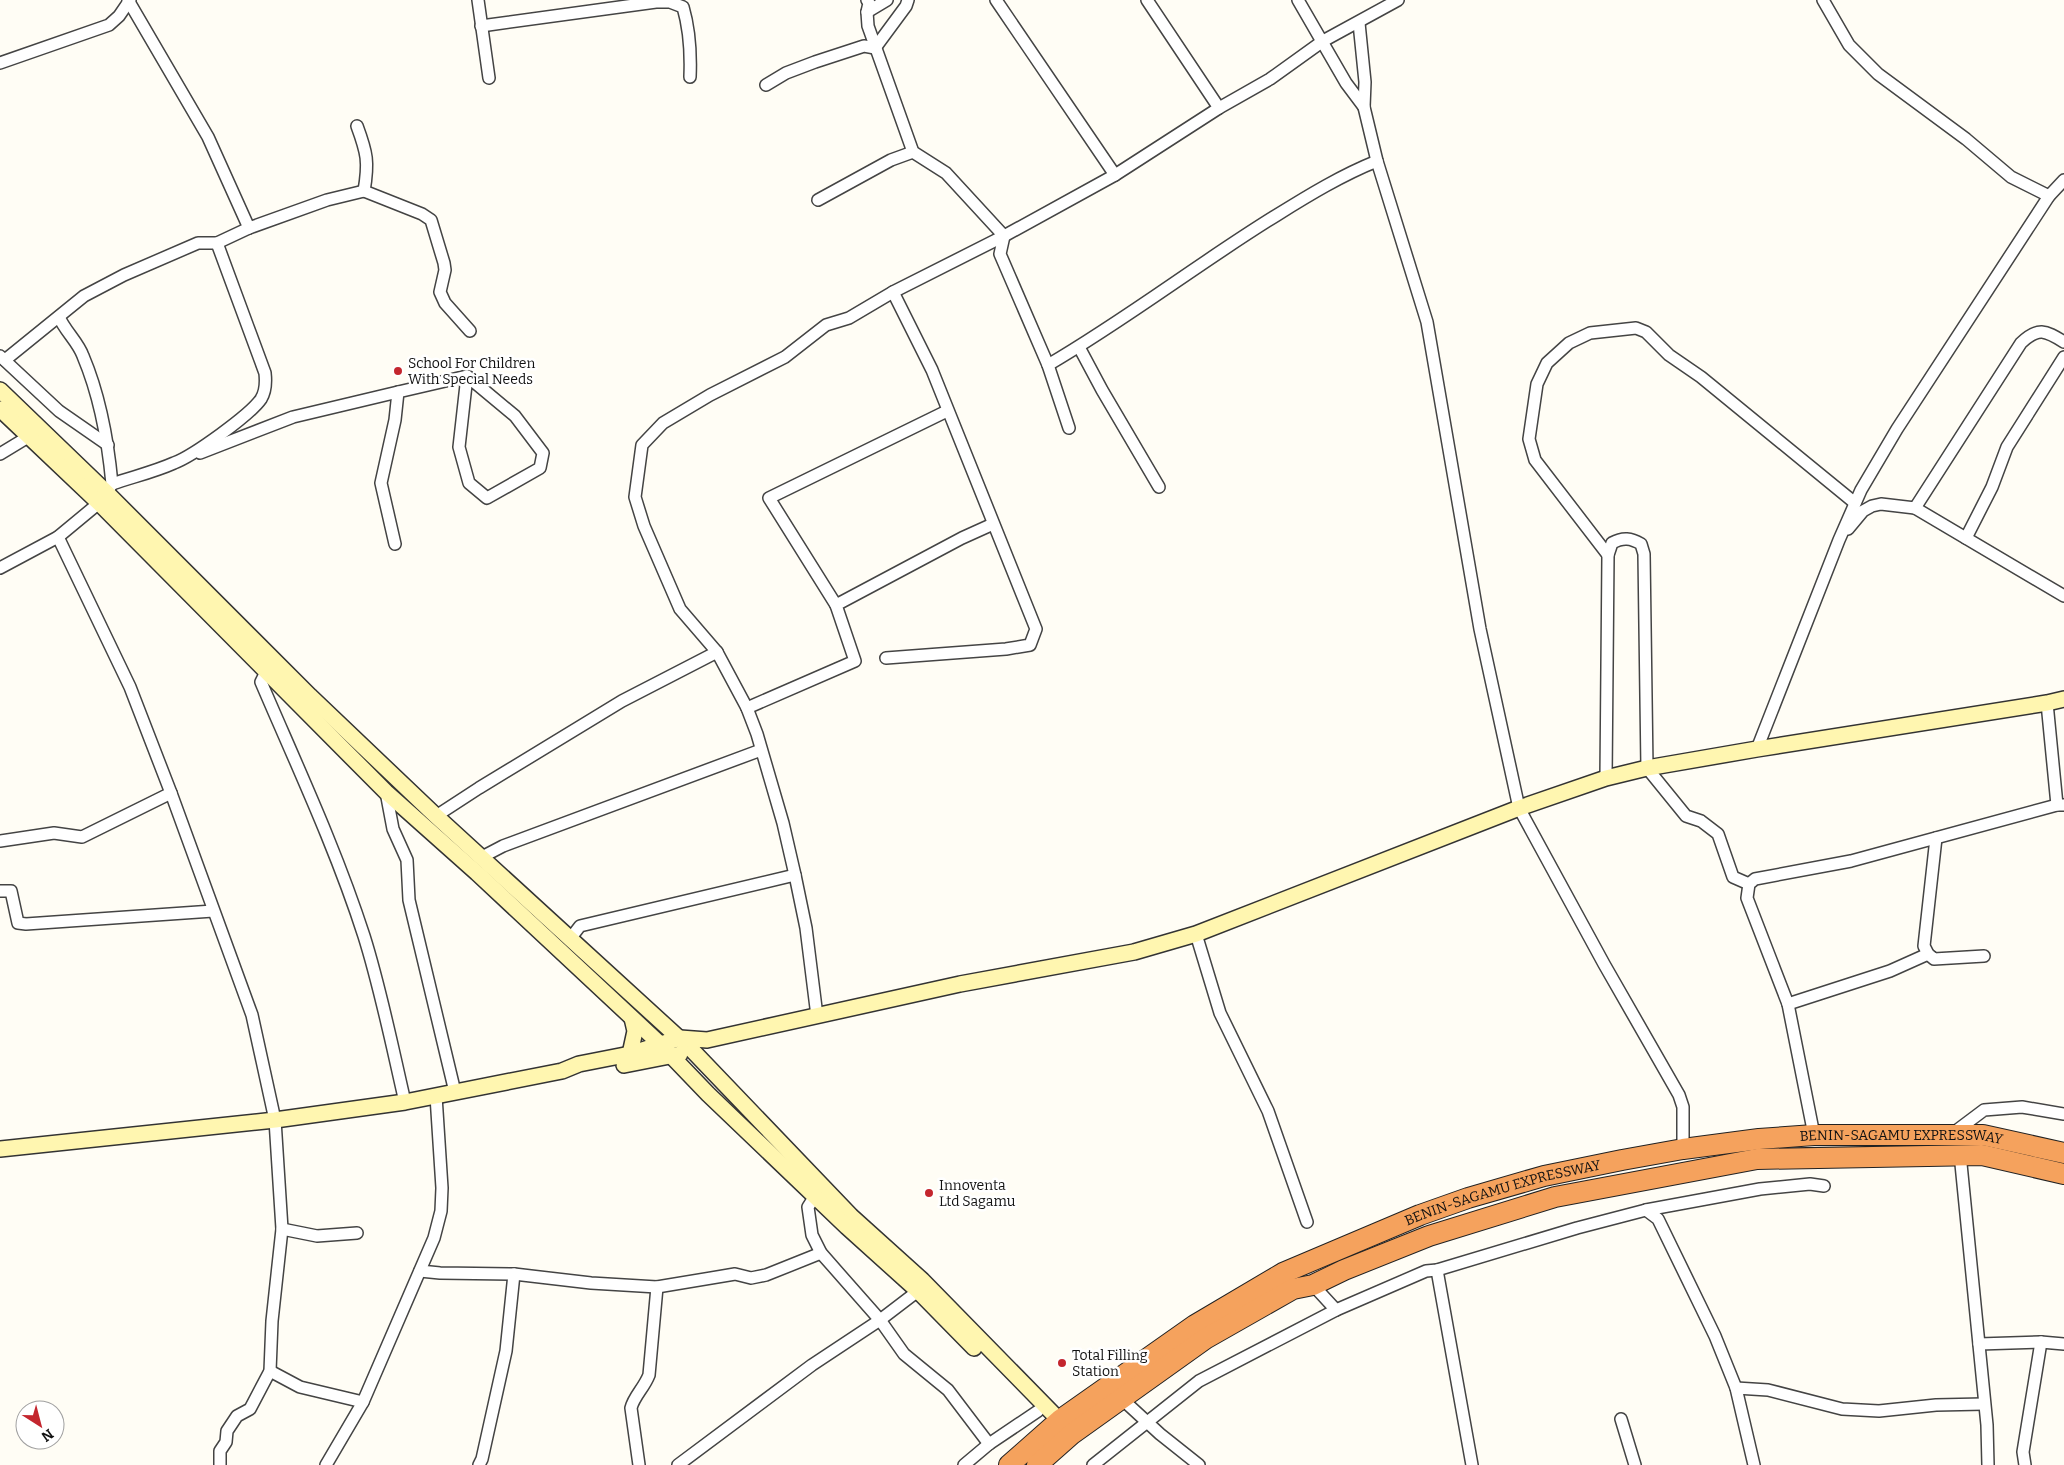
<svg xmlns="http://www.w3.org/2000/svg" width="2064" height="1465" font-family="Bitter,serif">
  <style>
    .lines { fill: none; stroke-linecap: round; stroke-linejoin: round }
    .street-casing { stroke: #444; stroke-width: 14 }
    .secondary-casing { stroke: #333; stroke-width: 18 }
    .highway-casing { stroke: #222; stroke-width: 22 }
    .street { stroke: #fff; stroke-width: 11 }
    .secondary { stroke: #fff6b0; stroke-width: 15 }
    .highway { stroke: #f5a25d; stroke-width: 20 }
    .poi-dot { fill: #c4262e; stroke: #fff; stroke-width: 2 }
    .labels { text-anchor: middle; stroke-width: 5; stroke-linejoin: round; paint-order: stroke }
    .poi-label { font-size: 14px; fill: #111; stroke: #fff; text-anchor: start }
    .street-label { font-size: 14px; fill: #111; stroke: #fff }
  </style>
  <rect width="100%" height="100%" fill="#fffdf5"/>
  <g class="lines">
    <!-- street casing -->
    <g class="street-casing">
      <g id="street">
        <path d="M128 0 208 137 249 228"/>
        <path d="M478 0 489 78"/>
        <path d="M867 0 869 3 867 12 868 26 913 152 946 173 1004 236 1000 254 1048 365 1069 428"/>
        <path d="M996 0 1115 175"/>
        <path d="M1147 0 1219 108"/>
        <path d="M1298 0 1346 83 1364 107"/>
        <path d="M1823 0 1849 45 1878 74 1966 139 2011 177 2049 196"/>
        <path d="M867 12 887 0"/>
        <path d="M1359 23 1365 82 1364 107 1377 161 1427 322 1480 629 1519 808 1604 964 1679 1095 1683 1107V1149"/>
        <path d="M481 26 656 2H670L683 7C690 31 691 53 690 77"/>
        <path d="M0 63 109 25 119 16 130 0"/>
        <path d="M766 85 786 73 815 62 864 46 875 48 906 6 908 0"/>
        <path d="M357 126C367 153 369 162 364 191"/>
        <path d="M818 200 891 160 913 152"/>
        <path d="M59 317C65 331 78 342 83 356 100 396 108 441 112 484L109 489"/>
        <path d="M1079 347 1102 390 1159 487"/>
        <path d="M0 356 59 411 108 445"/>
        <path d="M5 360 84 296 124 275 198 243H217L249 228 327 200 364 191 422 214 431 220 444 263 445 270 440 292 445 303 470 331"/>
        <path d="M1048 365C1127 319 1199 263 1277 215 1309 195 1342 175 1377 161"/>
        <path d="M467 376 515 416 543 453 540 468 487 498 469 483 459 447Z"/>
        <path d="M200 453 293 417 398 392"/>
        <path d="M0 454 28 437"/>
        <path d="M112 484C132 477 154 472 174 463 193 456 250 415 261 399 266 391 266 382 265 373L217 243"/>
        <path d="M1915 508 2021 343C2038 327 2045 330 2064 342"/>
        <path d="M1848 529 1863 511 1872 506 1881 504 1915 508 2064 596"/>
        <path d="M58 537 130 687 171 793 252 1015 275 1120 282 1229 272 1321 270 1371 250 1409 237 1416 227 1431 226 1442 220 1451V1465"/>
        <path d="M1966 538 1992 487 2007 447 2064 357"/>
        <path d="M395 544 381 483 395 420 398 392 467 376"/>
        <path d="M1608 555 1535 460 1529 439 1537 384 1547 363 1569 343 1590 333 1636 328 1646 332 1669 355 1701 377 1855 503"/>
        <path d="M0 568 58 537 99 503"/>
        <path d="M836 605 769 498 947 411"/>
        <path d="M886 658 1006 649 1030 645 1036 629 932 370 893 292"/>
        <path d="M266 672 261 682C297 766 336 849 364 936 381 990 392 1046 405 1102"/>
        <path d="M2047 703 2057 805"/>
        <path d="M747 708 855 661 836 605 962 538 993 524"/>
        <path d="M1757 749 1839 540 1861 490 1897 429 2049 196 2064 180"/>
        <path d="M1606 778 1608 555 1612 543C1623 537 1631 538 1641 544L1644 554 1647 768 1686 816 1701 821 1718 834 1733 877 1749 884"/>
        <path d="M386 792 393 829 407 860 409 900 455 1092"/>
        <path d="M436 816 479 788 622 701 717 652"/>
        <path d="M1936 838 1924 946 1928 954 1934 959 1984 956"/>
        <path d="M0 841 54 833 82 837 171 793"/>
        <path d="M482 857 503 846 761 750"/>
        <path d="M0 891H11L18 923 26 924 213 911"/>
        <path d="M1196 934 1220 1013 1268 1111 1307 1222"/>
        <path d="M570 939 580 926 795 875"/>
        <path d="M1788 1004 1890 971 1928 954"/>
        <path d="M817 1016 806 928 795 875 783 823 757 734 747 708 717 652 680 609 644 526 635 497 642 445 663 423 710 395 785 357 826 325 849 318 893 292 1004 236 1115 175 1219 108 1270 79 1323 41 1398 0"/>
        <path d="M1952 1134 1984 1110 2022 1107 2064 1114"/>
        <path d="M1814 1135 1788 1004 1747 898 1749 884 1755 879 1851 861 2057 805H2064"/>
        <path d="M1960 1154 1987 1425 1988 1465"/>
        <path d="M815 1196 808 1207 812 1235 821 1253 880 1320 904 1354 948 1390 989 1444"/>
        <path d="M1646 1210 1760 1189 1810 1184 1824 1186"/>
        <path d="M282 1229 317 1236 357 1233"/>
        <path d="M1437 1270 1472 1465"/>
        <path d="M420 1271 440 1273 514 1274 591 1283 657 1287 735 1274 751 1278 766 1275 821 1253"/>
        <path d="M1313 1285 1336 1310"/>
        <path d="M1979 1344 2041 1342 2064 1344"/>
        <path d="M270 1371 300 1387 363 1402"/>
        <path d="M1736 1388 1768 1390 1842 1409 1879 1411 1936 1405 1984 1404"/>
        <path d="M1122 1399 1160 1434 1199 1465"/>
        <path d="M1621 1419 1635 1465"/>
        <path d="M326 1465 363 1402 434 1238 441 1211 442 1188 436 1096"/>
        <path d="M479 1465 482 1459 506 1351 514 1274"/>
        <path d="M639 1465 631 1408C634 1396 644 1388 649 1375L657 1287"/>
        <path d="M678 1465 812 1365 880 1320 918 1291"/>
        <path d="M964 1465 989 1444 1038 1411"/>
        <path d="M1093 1465 1199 1381 1336 1310 1426 1271 1437 1270 1577 1228 1646 1210 1658 1219 1715 1336 1736 1388 1754 1465"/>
        <path d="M2025 1465 2023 1452 2041 1342"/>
      </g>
    </g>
    <!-- secondary casing -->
    <g class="secondary-casing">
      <g id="secondary">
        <path d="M0 390 107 493 310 696 436 816 692 1050 851 1216 922 1280 1066 1427"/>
        <path d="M0 409 99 503 386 792 477 873 659 1043 708 1094 847 1227 918 1291 974 1348"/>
        <path d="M630 1054 635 1031 632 1018"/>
        <path d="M624 1065 680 1054"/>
        <path d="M0 1149 275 1120 405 1102 562 1071 579 1064 630 1054 680 1038 707 1040 960 984 1134 952 1196 934 1519 808 1606 778 1647 768 1757 749 2047 703 2064 699"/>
      </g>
    </g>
    <!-- highway casing -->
    <g class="highway-casing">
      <g id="highway">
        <path id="s1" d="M1009 1465 1060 1420 1195 1325 1283 1273 1420 1215 1468 1198 1544 1176 1622 1160 1683 1149 1759 1139 1814 1135H1983L2064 1153"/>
        <path d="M1037 1465 1072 1434 1205 1339 1293 1289 1313 1285 1344 1270 1429 1236 1555 1197 1757 1159 1982 1155 2064 1174"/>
      </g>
    </g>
    <!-- street -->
    <use href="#street" class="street"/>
    <!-- secondary -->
    <use href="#secondary" class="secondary"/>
    <!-- highway -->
    <use href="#highway" class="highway"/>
  </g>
  <!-- markers -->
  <g class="poi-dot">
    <circle cx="398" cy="371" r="5"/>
    <circle cx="929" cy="1193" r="5"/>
    <circle cx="1062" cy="1363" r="5"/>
  </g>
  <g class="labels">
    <!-- poi labels -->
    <g class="poi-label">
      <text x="408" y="368">School For Children<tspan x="408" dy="16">With Special Needs</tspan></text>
      <text x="939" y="1190">Innoventa<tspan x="939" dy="16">Ltd Sagamu</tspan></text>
      <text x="1072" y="1360">Total Filling<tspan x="1072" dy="16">Station</tspan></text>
    </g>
    <!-- street labels -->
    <g class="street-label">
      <text dy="5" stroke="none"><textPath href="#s1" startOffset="975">BENIN-SAGAMU EXPRESSWAY</textPath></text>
      <text dy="5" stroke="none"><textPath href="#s1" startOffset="570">BENIN-SAGAMU EXPRESSWAY</textPath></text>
    </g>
  </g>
  <!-- north arrow -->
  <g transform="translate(40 1425) rotate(144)"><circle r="24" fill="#ffffff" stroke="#a0a0a0"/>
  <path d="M0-4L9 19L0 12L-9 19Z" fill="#c4262e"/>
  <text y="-8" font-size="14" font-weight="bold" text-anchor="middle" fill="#111111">N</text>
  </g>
</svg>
